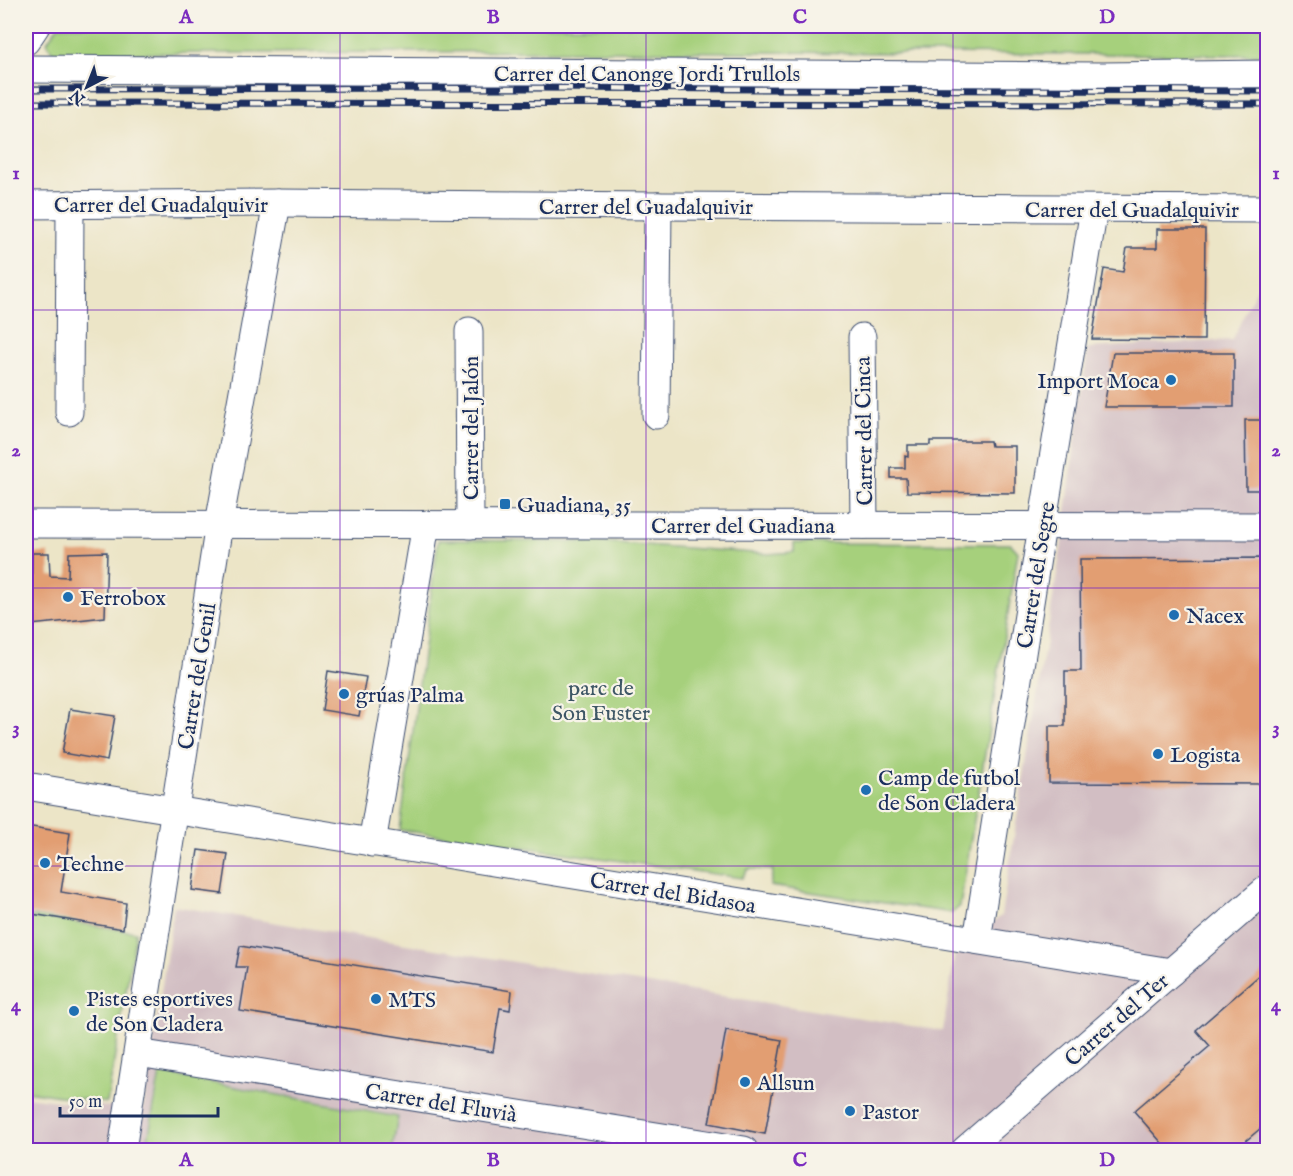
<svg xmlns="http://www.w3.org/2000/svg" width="1293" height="1176" font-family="'IM FELL English',serif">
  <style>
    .industrial { fill: #d2bec3 }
    .green { fill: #a6d07c; stroke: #60806d; stroke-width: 1.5 }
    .building { fill: #e29e72 }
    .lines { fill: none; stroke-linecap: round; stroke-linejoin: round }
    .minor-casing { stroke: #3a4a6e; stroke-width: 29 }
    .minor { stroke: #fff; stroke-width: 27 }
    .rail-casing { stroke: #1b2f5e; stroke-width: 7 }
    .rail { stroke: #f7f3e8; stroke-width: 4.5; stroke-dasharray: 14; stroke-linecap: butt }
    .grid { fill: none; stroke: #7b2cbf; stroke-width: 1.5; stroke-opacity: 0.55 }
    .poi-dot { fill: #1f6fb2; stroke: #f7f3e8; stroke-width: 2 }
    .labels { text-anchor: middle; stroke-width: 4.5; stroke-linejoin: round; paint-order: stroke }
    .street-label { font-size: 22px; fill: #1b2f5e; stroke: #f7f3e8 }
    .poi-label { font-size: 22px; fill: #1b2f5e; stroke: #f7f3e8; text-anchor: start }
    .park-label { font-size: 22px; fill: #3e5766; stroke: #f7f3e8 }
    .neatline { fill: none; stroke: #7b2cbf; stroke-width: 2 }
    .grid-label { font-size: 20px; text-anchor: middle; font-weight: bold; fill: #7b2cbf }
  </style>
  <rect width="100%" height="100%" fill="#f7f3e8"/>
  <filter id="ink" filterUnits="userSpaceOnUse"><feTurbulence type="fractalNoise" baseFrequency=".0167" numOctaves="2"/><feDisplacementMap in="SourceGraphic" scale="12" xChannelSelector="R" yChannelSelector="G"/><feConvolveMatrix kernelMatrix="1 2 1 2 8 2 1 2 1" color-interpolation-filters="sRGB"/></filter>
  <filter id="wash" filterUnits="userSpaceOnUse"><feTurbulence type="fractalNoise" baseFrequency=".008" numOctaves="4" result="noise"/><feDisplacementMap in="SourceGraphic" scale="24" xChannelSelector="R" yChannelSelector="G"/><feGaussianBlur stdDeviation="1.35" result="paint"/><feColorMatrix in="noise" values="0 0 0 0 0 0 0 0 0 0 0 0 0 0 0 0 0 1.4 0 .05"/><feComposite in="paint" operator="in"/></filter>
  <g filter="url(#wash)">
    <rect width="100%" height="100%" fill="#ece5c7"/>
    <!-- industrial -->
    <path class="industrial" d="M1267 268V1150H26V1097L143 1111 174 906 716 995 943 1031 955 953 1001 916 1061 549 1088 348 1232 340Z"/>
    <!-- green -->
    <g class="green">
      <path d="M58 26H1267L1268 55 586 51 62 54 52 52 47 42Z"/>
      <path d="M438 540 604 542 768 554 794 552V543L1011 544 1018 552 960 906 952 913 770 886 773 870 748 869 742 878 400 830Z"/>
      <path d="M26 915 136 932 107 1103 26 1091Z"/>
      <path d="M160 1073 398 1117 392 1150H146Z"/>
    </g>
    <g id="blocks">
      <!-- building -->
      <g class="building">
        <path d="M1157 229H1205L1204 340 1092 339 1104 269 1123 272 1127 248H1157Z"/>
        <path d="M1113 353H1234V407H1104Z"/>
        <path d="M1245 420H1268V490H1246Z"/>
        <path d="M930 441H990L991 446H1015V493L907 492 906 478H891V468H905V456L908 457V445H930Z"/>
        <path d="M107 552 105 617 31 625 32 553H49L50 576 68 577 69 553Z"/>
        <path d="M1268 558V784L1049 783V726H1065V671H1081L1080 559Z"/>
        <path d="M328 671 366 677 359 716 322 710Z"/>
        <path d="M70 709 115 716 107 761 62 753Z"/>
        <path d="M26 826 70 833 61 892 126 903 123 929 26 913Z"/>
        <path d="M198 850 228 854 222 894 192 890Z"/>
        <path d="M240 946 512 991 510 1010 500 1008 493 1052 240 1011 247 967H236Z"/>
        <path d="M1268 968V1122L1235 1150H1168L1134 1111 1210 1046 1196 1030Z"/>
        <path d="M726 1030 782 1040 765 1134 709 1123Z"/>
      </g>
    </g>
  </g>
  <g filter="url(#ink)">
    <use href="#blocks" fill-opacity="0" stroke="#3a4a6e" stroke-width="1.5"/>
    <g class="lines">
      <!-- minor casing -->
      <g class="minor-casing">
        <g id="minor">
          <path d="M26 41 36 26"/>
          <path d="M26 69 1103 76 1268 74"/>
          <path d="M26 205 277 203 658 206 1268 209"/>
          <path d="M469 331 470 525"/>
          <path d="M862 337 864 525"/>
          <path d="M69 412 70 204"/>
          <path d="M656 415 658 206"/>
          <path d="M26 524 1268 526"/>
          <path d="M26 786 1171 972"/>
          <path d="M372 843 426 524"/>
          <path d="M977 940 1042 526 1094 209"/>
          <path d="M138 1053 744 1150"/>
          <path d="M122 1150 219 524 277 203"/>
          <path d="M965 1150 1268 888"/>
        </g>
      </g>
      <!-- minor -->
      <use href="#minor" class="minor"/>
      <!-- rail casing -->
      <g class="rail-casing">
        <g id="rail">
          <path d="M26 89 524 88 1268 91"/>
          <path d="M26 103 1268 104"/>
        </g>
      </g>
      <!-- rail -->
      <use href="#rail" class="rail"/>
    </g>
  </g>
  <!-- grid -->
  <path class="grid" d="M340 26V1150M646 26V1150M953 26V1150M26 310H1268M26 588H1268M26 866H1268"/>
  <!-- markers -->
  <g class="poi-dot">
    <circle cx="1171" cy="380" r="6"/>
    <rect x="499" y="498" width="12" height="12" rx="3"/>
    <circle cx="68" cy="597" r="6"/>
    <circle cx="1174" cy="615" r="6"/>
    <circle cx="344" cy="694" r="6"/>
    <circle cx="1158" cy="754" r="6"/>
    <circle cx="866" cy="790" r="6"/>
    <circle cx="45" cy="863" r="6"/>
    <circle cx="376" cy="999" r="6"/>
    <circle cx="74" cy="1011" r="6"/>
    <circle cx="745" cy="1082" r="6"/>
    <circle cx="850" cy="1111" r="6"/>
  </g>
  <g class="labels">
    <!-- street labels -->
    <g class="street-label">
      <text x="647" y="81">Carrer del Canonge Jordi Trullols</text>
      <text x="161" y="212">Carrer del Guadalquivir</text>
      <text x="646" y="214">Carrer del Guadalquivir</text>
      <text x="1132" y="217">Carrer del Guadalquivir</text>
      <text transform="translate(470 428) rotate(-90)" y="8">Carrer del Jalón</text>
      <text transform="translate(863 431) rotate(-91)" y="8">Carrer del Cinca</text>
      <text x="743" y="533">Carrer del Guadiana</text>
      <text transform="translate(1035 575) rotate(-81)" y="8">Carrer del Segre</text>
      <text transform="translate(196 676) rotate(-81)" y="8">Carrer del Genil</text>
      <text transform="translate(673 892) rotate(9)" y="8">Carrer del Bidasoa</text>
      <text transform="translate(1116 1019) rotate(-41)" y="8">Carrer del Ter</text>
      <text transform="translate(441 1102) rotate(9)" y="8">Carrer del Fluvià</text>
    </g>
    <!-- poi labels -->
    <g class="poi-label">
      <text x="1159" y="388" text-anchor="end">Import Moca</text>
      <text x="517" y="512">Guadiana, 35</text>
      <text x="80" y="605">Ferrobox</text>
      <text x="1186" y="623">Nacex</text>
      <text x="356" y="702">grúas Palma</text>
      <text x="1170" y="762">Logista</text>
      <text x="878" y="785">Camp de futbol<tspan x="878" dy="25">de Son Cladera</tspan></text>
      <text x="57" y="871">Techne</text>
      <text x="86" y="1006">Pistes esportives<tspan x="86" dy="25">de Son Cladera</tspan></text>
      <text x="388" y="1007">MTS</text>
      <text x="757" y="1090">Allsun</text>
      <text x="862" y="1119">Pastor</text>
    </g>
    <!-- park labels -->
    <g class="park-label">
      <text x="601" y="695">parc de<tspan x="601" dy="25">Son Fuster</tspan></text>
    </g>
  </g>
  <!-- margin -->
  <rect width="1293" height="1176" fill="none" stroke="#f7f3e8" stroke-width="66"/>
  <!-- north arrow -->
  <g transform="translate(87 87) rotate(222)" stroke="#f7f3e8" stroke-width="4.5" paint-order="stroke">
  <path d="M0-4.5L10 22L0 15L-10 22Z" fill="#1b2f5e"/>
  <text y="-9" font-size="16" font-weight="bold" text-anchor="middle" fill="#1b2f5e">N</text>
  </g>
  <!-- scale -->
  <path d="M60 1107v9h158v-9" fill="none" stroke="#1b2f5e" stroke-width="3"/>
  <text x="69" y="1107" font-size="18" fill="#1b2f5e" stroke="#f7f3e8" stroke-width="4.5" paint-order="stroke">50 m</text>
  <rect x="33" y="33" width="1227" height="1110" class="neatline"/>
  <g class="grid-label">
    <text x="186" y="23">A</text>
    <text x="493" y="23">B</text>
    <text x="800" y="23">C</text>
    <text x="1107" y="23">D</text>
    <text x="16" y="179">1</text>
    <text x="1276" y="179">1</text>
    <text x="16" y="456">2</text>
    <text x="1276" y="456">2</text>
    <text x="16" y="734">3</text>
    <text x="1276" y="734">3</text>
    <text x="16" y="1011">4</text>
    <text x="1276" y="1011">4</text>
    <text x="186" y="1166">A</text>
    <text x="493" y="1166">B</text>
    <text x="800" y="1166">C</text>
    <text x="1107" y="1166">D</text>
  </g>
</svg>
